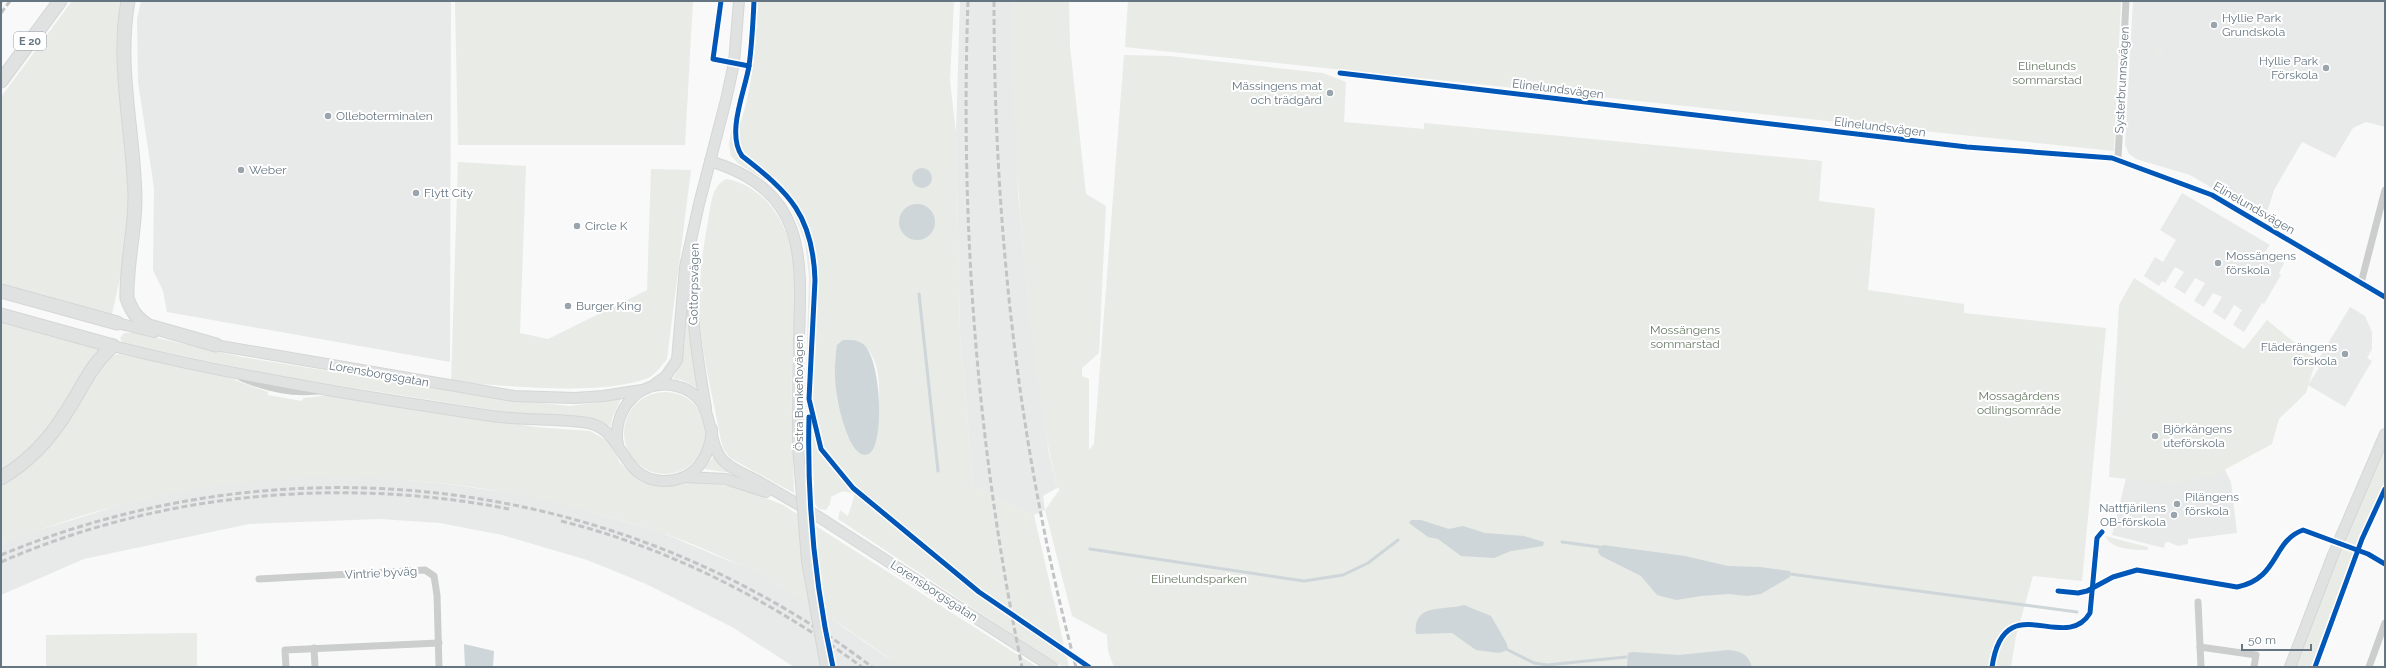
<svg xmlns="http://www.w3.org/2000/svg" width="2386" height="668" font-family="Raleway,sans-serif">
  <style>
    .built { fill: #e8e9e9 }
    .green { fill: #e8ebe6; fill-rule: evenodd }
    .water { fill: #ced6d9 }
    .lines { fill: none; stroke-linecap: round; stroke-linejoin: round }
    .stream { stroke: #ced6d9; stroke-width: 3 }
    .secondary-casing { stroke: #d5d6d6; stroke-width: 12 }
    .highway-casing { stroke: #d5d6d6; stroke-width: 15 }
    .street { stroke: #cccece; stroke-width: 7 }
    .secondary { stroke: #e0e1e1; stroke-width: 10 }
    .highway { stroke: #e0e1e1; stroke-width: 13 }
    .rail { stroke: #c2c3c5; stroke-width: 3; stroke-dasharray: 6 3; stroke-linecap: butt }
    .secondary-bridge-casing { stroke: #d5d6d6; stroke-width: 12; stroke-linecap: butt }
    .secondary-bridge { stroke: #e0e1e1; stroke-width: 10 }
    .cycleway-casing { stroke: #fff; stroke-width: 8 }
    .cycleway { stroke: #0057b8; stroke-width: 5 }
    .poi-dot { fill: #99a4ac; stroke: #fff; stroke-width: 1.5 }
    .labels { text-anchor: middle; stroke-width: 4; stroke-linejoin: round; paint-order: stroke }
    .shield { fill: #fff; stroke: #939fa8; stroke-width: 1 }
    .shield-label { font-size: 11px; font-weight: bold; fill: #657682 }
    .poi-label { font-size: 12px; fill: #657682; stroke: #fff; text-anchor: start }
    .park-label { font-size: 12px; fill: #687a64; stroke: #fff }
    .street-label { font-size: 12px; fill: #657682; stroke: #fff }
  </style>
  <rect width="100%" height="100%" fill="#f9f9f9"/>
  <!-- built -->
  <g class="built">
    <path d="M141 1H451L450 362 167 312 163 291 153 270 154 188 138 82 137 19Z"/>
    <path d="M960 1H1012L1018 193 1029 311 1049 454 1057 488 1043 496 1045 510 1034 515 973 485 960 333 956 133Z"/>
    <path d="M2133 1H2385V127L2366 122 2353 128 2335 158 2302 142 2274 190 2265 219 2190 175 2136 159 2129 154 2125 145Z"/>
    <path d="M2182 193 2270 245 2265 252 2284 263 2279 273 2281 275 2264 304 2262 303 2244 332 2233 325 2242 310 2234 305 2225 320 2213 312 2222 297 2213 293 2204 307 2194 301 2205 283 2195 278 2185 294 2174 287 2184 272 2175 267 2165 283 2162 281 2159 286 2144 276 2155 257 2163 262 2176 240 2160 230Z"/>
    <path d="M2350 307 2365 316 2372 332V349L2367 358 2372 361 2345 407 2308 385 2319 368 2315 365Z"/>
    <path d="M2130 462 2223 466 2231 482 2237 533 2188 539V544L2178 546 2168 542 2165 543 2164 548 2112 535Z"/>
    <path d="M303 477 385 478 447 484 520 494 574 507 658 531 753 571 803 599 901 667H794L732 627 646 584 587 560 502 535 440 523 379 519 249 524 84 559 1 595V545L27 534 120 505 175 492 234 482Z"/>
  </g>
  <!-- green -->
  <g class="green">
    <path d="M72 1H125L129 184 128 242 112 314 104 315 1 284V97Z"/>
    <path d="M455 1H693L685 145H458Z"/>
    <path d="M758 1H954L950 81 956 133 960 333 973 485 1034 515 1069 667 1059 665 838 519 840 510 848 516 855 494 843 491 831 497 830 504 826 510 819 509 815 504 811 433 805 400 809 277 805 242 794 214 785 199 768 182 739 164 731 156 729 144 733 121H741C754 84 755 40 758 1ZM858 341C887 358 878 402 877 429L848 437 837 400 835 358Z"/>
    <path d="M1012 1H1069L1070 46 1086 194 1106 206 1099 353 1082 368V376L1089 379V450L1094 444 1124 55 1169 56 1323 73 1346 82 1344 122 1424 129V123L1822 161 1819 201 1874 208 1875 210 1868 290 1964 304V313L2106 328 2082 581 2033 576 2016 636 2011 667H1114L1108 651 1107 635 1072 616 1045 510 1060 489 1057 488C1039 410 1030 329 1023 249 1016 167 1011 83 1012 1Z"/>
    <path d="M1128 1H2121L2114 151 1125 47Z"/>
    <path d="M2155 45 2163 46 2161 61 2154 59Z"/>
    <path d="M458 162 526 166 520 333 548 339 647 290 651 169 691 170 667 359C662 365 655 375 648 378 599 397 505 385 451 382Z"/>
    <path d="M726 179C745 182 762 194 773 209 807 256 793 311 792 365 791 408 793 450 794 493L730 458 723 448 720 436C714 402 705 368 701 334 697 297 701 258 708 221 711 205 711 187 726 179Z"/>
    <path d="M2134 278 2244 349 2267 320 2316 360 2306 393 2279 419 2272 444 2213 476 2172 484 2109 477 2119 305Z"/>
    <path d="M686 307 697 388 682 380 673 379C687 357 685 333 686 307Z"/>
    <path d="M1 319 103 347 57 419 27 453 1 472Z"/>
    <path d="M124 333H135L242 357 487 397 570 406 621 399 612 418 611 426 591 418 513 413 273 375 123 343 120 338Z"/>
    <path d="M120 354 224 376 268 392V395L302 401 303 398 331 395 536 427 590 431 610 442 620 463 640 481 656 486 695 482 738 487 783 505 1037 667C1002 667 968 667 933 667 924 667 908 668 900 667 895 664 888 657 883 654 868 643 853 633 838 623 795 594 751 569 704 549 672 535 639 525 606 516 407 458 192 465 1 545V482L16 475 103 362 112 356Z"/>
    <circle cx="665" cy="433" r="41"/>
    <path d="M2385 449V481L2359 537 2311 667H2296L2339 554Z"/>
    <path d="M713 457 721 466 732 473 704 469Z"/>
    <path d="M2105 536 2148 547V550C2134 550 2112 550 2105 536Z"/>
    <path d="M197 633V667H46V635Z"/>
  </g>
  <!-- water -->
  <g class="water">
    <circle cx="922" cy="178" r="10"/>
    <circle cx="917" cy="222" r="18"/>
    <path d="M843 340C850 340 857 339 863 344 881 358 884 436 872 451 860 464 849 440 846 431 836 403 832 375 837 345Z"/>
    <path d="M1411 520H1421L1449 529 1463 526 1485 533 1524 536 1544 542 1543 546 1511 551 1494 558 1461 556 1438 539 1428 537 1409 523Z"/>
    <path d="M1603 545 1685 556 1728 566 1760 567 1790 571V577L1761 594 1747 596 1729 594 1701 596 1676 600 1657 595 1641 576 1601 556 1598 552 1599 547Z"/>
    <path d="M1464 605 1491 616 1507 644 1508 650 1499 653 1476 650 1452 633 1416 634C1413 602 1445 611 1464 605Z"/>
    <path d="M464 644 494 651 493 667H465Z"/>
    <path d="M1728 650C1741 651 1748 654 1752 667H1627L1628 653 1633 652 1679 655Z"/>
  </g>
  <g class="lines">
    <!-- stream -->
    <g class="stream">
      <path d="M919 294 938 471"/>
      <path d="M1562 542 1599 547"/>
      <path d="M1090 549 1304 581 1343 575 1368 563 1398 540"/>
      <path d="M1790 574 2077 612"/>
      <path d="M1508 650 1534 663 1547 665 1626 657"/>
    </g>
    <!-- secondary casing -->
    <g class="secondary-casing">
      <g id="secondary">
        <path d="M710 161C806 191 802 254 799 339 798 375 798 410 798 446"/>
        <path d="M693 253C689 307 697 356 706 408"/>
        <path d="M117 323 154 332"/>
        <path d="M209 344 514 396 575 398 603 396 642 390"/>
        <path d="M113 346C238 377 365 397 492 416 524 421 556 418 588 423 624 429 620 480 663 481 695 481 710 458 712 429"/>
        <path d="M655 384 666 376 677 360 685 267 699 204 726 100 734 63 739 1"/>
        <path d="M618 445C611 411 640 377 676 386 722 397 701 444 727 464 736 471 746 475 756 480 775 491 793 501 811 512 891 564 972 615 1052 667"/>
        <path d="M685 477 726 479 766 492"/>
        <path d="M2290 667 2333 555 2385 434"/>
      </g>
    </g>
    <!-- highway casing -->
    <g class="highway-casing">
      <g id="highway">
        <path d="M128 1C116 67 134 133 135 198 135 232 126 265 127 298 132 312 137 319 149 326L216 345"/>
        <path d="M1 81 60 1"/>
        <path d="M1 291 117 323"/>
        <path d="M1 315 113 346"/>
        <path d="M1 478C30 461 50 439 67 411 82 388 92 363 113 346"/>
      </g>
    </g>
    <!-- street -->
    <g class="street">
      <path d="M1340 73 1967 147 2112 158 2212 195 2385 297"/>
      <path d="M2118 159 2126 1"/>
      <path d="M2361 283 2385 190"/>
      <path d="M242 378C266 388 291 394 317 391"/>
      <path d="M259 579 425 570 434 576 437 595 439 667"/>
      <path d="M2198 602 2201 667"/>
      <path d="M2200 647 2256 655 2254 667"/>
      <path d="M314 648 315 667"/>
      <path d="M286 667 285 650 439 643"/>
      <path d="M2369 667 2385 623"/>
    </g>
    <!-- secondary -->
    <use href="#secondary" class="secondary"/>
    <!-- highway -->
    <use href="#highway" class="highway"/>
    <!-- rail -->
    <g class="rail">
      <path d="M968 1C960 225 977 447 1022 667"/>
      <path d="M994 1C994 226 1018 449 1076 667"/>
      <path d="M1 2 2 1"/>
      <path d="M1 13 10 1"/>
      <path d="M561 521C670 548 772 601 862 667"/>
      <path d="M1 555C291 435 622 477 872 667"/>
      <path d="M1 562C159 493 340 476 509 509"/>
    </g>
    <!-- secondary-bridge casing -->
    <g class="secondary-bridge-casing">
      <path id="secondary-bridge" d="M798 446 807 561 826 667"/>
    </g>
    <!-- secondary-bridge -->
    <use href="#secondary-bridge" class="secondary-bridge"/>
    <!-- cycleway casing -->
    <g class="cycleway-casing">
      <g id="cycleway">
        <path d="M721 1 713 59 749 66"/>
        <path d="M754 1C753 23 752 44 749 66 745 91 726 133 742 156 790 193 813 216 815 280L809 399 821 449 853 488 979 592 1089 667"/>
        <path d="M1340 73 1967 147 2112 158 2212 195 2385 297"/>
        <path d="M809 417C807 500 815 586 833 667"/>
        <path d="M2058 591 2078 593 2087 591 2113 577 2137 570 2237 587C2279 579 2272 541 2303 530L2368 554 2385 564"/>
        <path d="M1992 667C2004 585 2065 655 2090 613L2097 538 2102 532"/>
        <path d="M2315 667 2362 539 2385 489"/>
      </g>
    </g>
    <!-- cycleway -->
    <use href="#cycleway" class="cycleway"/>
  </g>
  <!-- markers -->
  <g class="poi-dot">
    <circle cx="2214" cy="25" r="4"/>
    <circle cx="2326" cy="68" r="4"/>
    <circle cx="1330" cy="93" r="4"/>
    <circle cx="328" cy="116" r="4"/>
    <circle cx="241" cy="170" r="4"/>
    <circle cx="416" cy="193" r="4"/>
    <circle cx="577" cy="226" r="4"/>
    <circle cx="2218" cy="263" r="4"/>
    <circle cx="568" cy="306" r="4"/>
    <circle cx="2345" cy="354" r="4"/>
    <circle cx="2155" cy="436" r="4"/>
    <circle cx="2177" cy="504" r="4"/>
    <circle cx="2174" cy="515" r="4"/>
  </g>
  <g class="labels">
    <!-- shield labels -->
    <rect class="shield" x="14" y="32" width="32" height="18" rx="3"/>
    <g class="shield-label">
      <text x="30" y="45">E 20</text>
    </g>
    <!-- poi labels -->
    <g class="poi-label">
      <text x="2222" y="22">Hyllie Park<tspan x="2222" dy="14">Grundskola</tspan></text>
      <text x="2318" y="65" text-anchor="end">Hyllie Park<tspan x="2318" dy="14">Förskola</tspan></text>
      <text x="1322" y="90" text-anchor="end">Mässingens mat<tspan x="1322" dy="14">och trädgård</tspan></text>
      <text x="336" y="120">Olleboterminalen</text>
      <text x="249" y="174">Weber</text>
      <text x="424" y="197">Flytt City</text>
      <text x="585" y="230">Circle K</text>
      <text x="2226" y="260">Mossängens<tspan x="2226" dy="14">förskola</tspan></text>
      <text x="576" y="310">Burger King</text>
      <text x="2337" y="351" text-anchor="end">Fläderängens<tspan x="2337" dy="14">förskola</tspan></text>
      <text x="2163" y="433">Björkängens<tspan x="2163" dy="14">uteförskola</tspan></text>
      <text x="2185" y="501">Pilängens<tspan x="2185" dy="14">förskola</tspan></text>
      <text x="2166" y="512" text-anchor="end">Nattfjärilens<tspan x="2166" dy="14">OB-förskola</tspan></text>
    </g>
    <!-- park labels -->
    <g class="park-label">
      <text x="2047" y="70">Elinelunds<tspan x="2047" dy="14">sommarstad</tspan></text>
      <text x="1685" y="334">Mossängens<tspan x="1685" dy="14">sommarstad</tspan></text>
      <text x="2019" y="400">Mossagårdens<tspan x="2019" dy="14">odlingsområde</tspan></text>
      <text x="1199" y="583">Elinelundsparken</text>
    </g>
    <!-- street labels -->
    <g class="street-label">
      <text transform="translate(2122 80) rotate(-87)" y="4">Systerbrunnsvägen</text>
      <text transform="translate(1558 89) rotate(7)" y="4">Elinelundsvägen</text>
      <text transform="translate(1880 127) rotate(7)" y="4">Elinelundsvägen</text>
      <text transform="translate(2254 208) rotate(30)" y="4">Elinelundsvägen</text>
      <text transform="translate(694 284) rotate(-89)" y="4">Gottorpsvägen</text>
      <text transform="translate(379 374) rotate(10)" y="4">Lorensborgsgatan</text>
      <text transform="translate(799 393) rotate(-90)" y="4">Östra Bunkeflovägen</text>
      <text transform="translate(381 573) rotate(-3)" y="4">Vintrie byväg</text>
      <text transform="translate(934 591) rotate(33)" y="4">Lorensborgsgatan</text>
    </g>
  </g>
  <!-- border -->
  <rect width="2386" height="668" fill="none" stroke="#657682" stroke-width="4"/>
  <!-- scale -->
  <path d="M2242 644v6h69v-6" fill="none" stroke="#657682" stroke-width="2"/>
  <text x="2248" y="644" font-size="12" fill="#657682" stroke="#ffffff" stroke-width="3" paint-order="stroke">50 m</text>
</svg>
